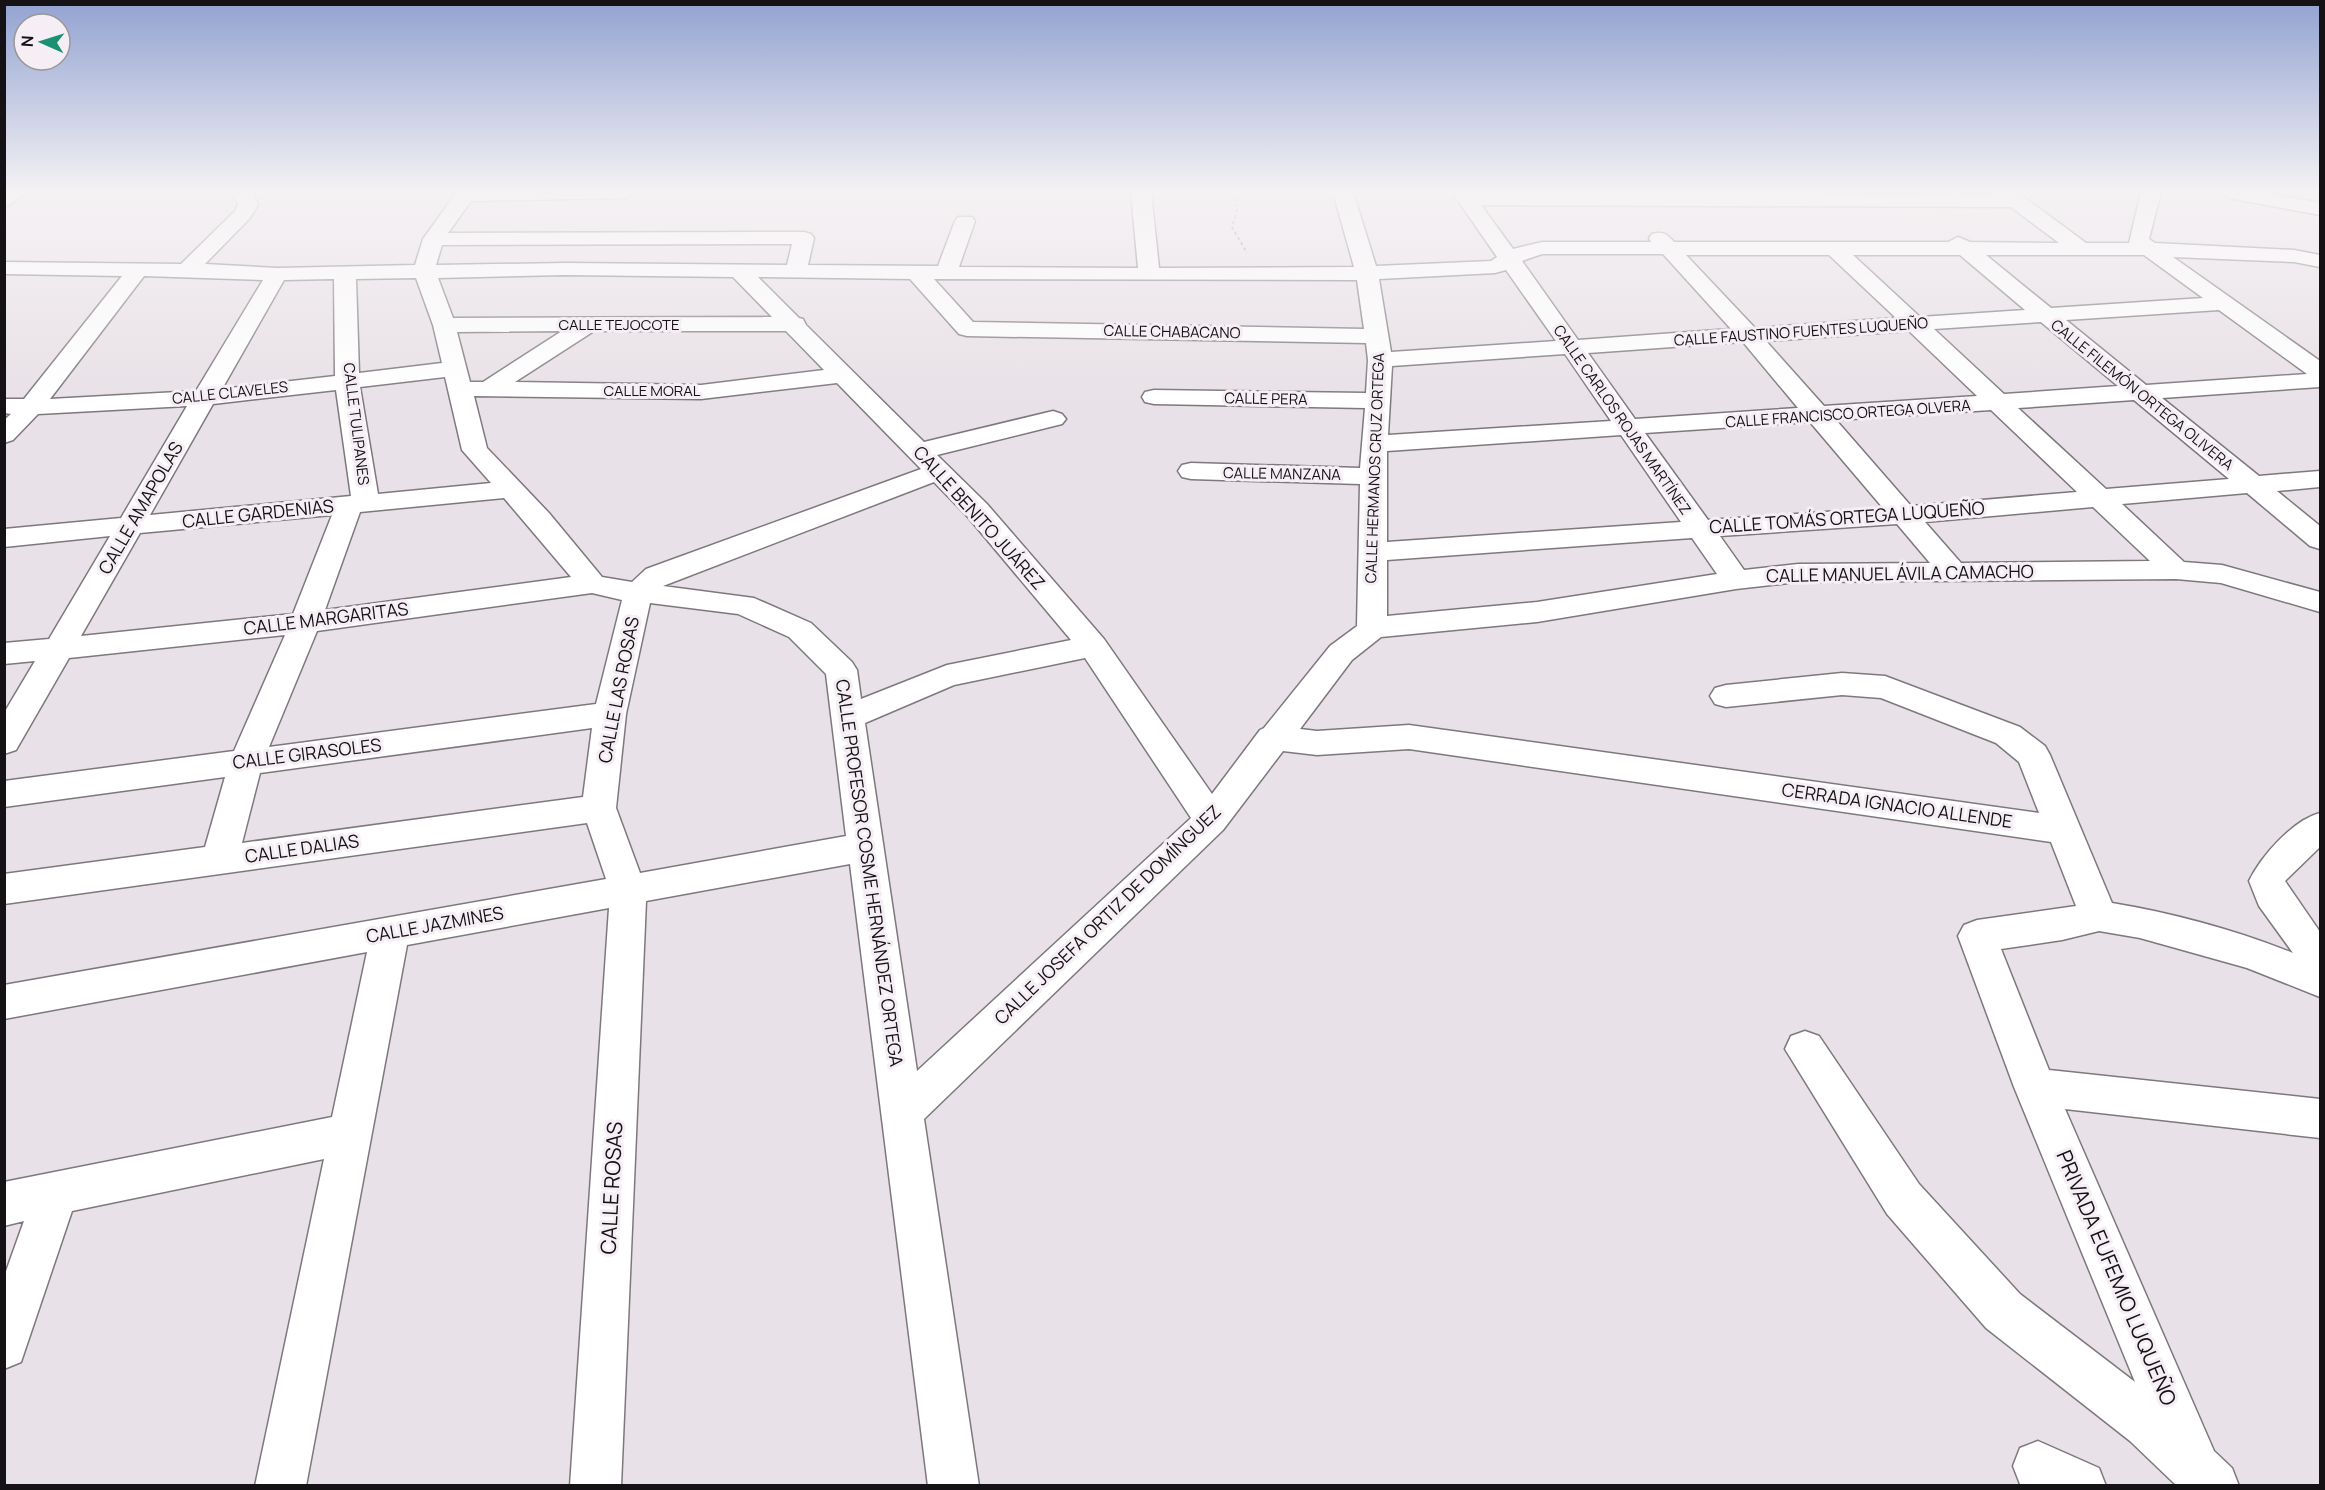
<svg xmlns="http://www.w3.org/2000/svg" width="2325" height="1490" font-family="Manrope,sans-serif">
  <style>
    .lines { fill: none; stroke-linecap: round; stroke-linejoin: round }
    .minor-casing { stroke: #7e787e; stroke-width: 3 }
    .path { stroke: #989397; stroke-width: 2; stroke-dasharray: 3 3; stroke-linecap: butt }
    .minor { fill: #fff; fill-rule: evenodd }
    .labels { text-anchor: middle; stroke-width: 6; stroke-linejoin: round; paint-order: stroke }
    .far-street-label { font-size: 15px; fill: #141214; stroke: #f5eef4 }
    .street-label { font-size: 18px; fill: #141214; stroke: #f5eef4 }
    .near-street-label { font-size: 21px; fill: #141214; stroke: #f5eef4 }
  </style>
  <rect width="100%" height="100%" fill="#e8e1e7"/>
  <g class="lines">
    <!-- minor casing -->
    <g class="minor-casing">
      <g id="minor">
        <path d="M4 192H26L11 204 4 206Z"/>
        <path d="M232 192H252L258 205 250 218 205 264 277 268 415 265 423 239 457 192H635L625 198 471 201 448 233 804 232 811 234 814 238 808 265 938 266 955 221 958 217H972L975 221 959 267 1138 268 1131 192H1151L1159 268 1354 267 1333 192H1353L1376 266 1491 261 1497 257 1452 192 1996 195 1994 192H2017L2086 243H2129L2141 192H2161L2149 239 2155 243 2294 250 2320 255V267L2294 262 2173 257 2320 361V387L2162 398 2259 476 2320 471V487L2277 491 2320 526V549L2310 546 2247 493 2122 504 2184 562 2222 565 2320 592V612L2221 583 2176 579 1798 582 1736 589 1537 622 1381 637 1352 660 1300 729 1317 731 1409 725 2039 813 2019 762 1996 743 1881 698 1842 695 1726 707 1715 704 1710 696 1715 688 1726 685 1842 673 1885 676 2020 727 2045 746 2050 755 2112 903C2173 913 2235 930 2293 953L2259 906 2249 881C2261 856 2293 820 2320 813V847L2285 881 2320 932V997L2247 968 2140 938 2099 931 2062 940 2001 949 2049 1070 2320 1099V1138L2065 1109 2214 1451 2232 1468 2239 1486H2177L2130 1441 1986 1328 1887 1214 1785 1049 1791 1036 1805 1031 1819 1036 1919 1184 2020 1294 2135 1382 2014 1087 1958 936 1964 925 1977 920 2076 906 2051 842 1409 749 1317 755 1283 751 1223 830 924 1119 979 1486H928L850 864 646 901 621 1486H570L609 908 407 945 306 1486H255L324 1159 72 1211 21 1362 4 1369V1277L24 1221 4 1226V1182L332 1117 367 952 4 1019V985L606 879 587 823 4 904V874L205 847 225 777 4 807V781L234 751 285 635 69 658 16 750 4 754V713L35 661 4 664V643L49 639 110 536 4 547V529L121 518 187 406 38 414 13 440 4 443V420L11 414 4 413V399H24L122 276 4 274V262L181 264 235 211 238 205ZM1481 205 2011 207 2059 243 1970 242 1958 237 1948 242H1674C1667 234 1663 231 1652 234L1649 238 1651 242H1542L1513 249ZM792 244 787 265 565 263 436 265 442 245ZM1542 254H1663L1731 329 1578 340 1522 261ZM1686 255H1829L1896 318 1755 328ZM1853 255H1960L2025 310 1920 317ZM1986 255H2144L2203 298 2051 308ZM1506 270 1556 341 1391 352 1379 279 1495 273ZM565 275 733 277 772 317 453 318 438 278ZM144 276 263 280 196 391 50 399ZM758 277 910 279 959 334 967 336 1366 343 1368 360 1366 393 1154 390 1145 392 1142 397 1145 402 1154 404 1365 408 1360 468 1191 463 1182 465 1178 471 1182 477 1191 479 1360 484 1357 626 1330 646 1264 728 1260 730 1212 794 1104 639 987 504 937 455 1062 424 1066 419 1062 414 1053 411 924 442 806 325 803 319 799 318ZM416 278 433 325 442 363 359 373 356 279ZM334 279 335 376 222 389 284 280ZM934 279 1357 280 1364 329 973 322ZM2219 310 2307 374 2146 385 2066 320ZM2041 322 2118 386 2004 394 1934 329ZM562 331 483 382H470L457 332ZM594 331H786L824 370 701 385 515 382ZM1909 331 1977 396 1824 406 1766 341ZM1743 342 1798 408 1635 419 1588 353ZM1565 354 1611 421 1388 435 1392 366ZM445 377 462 450 491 483 378 494 360 387ZM837 383 921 469 646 569 632 582 602 577 549 513 487 448 474 396 701 399ZM336 390 351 496 150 515 213 404ZM2134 400 2229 479 2106 489 2018 408ZM1991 410 2077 492 1911 506 1836 420ZM1810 422 1883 508 1708 520 1645 433ZM1621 435 1681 522 1387 542V451ZM934 482 967 516 1071 640 947 665 861 699 857 670 852 662 811 623 754 598 663 586ZM504 498 571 577 325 610 360 512ZM2093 507 2150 561 1961 563 1925 522ZM332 515 293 614 81 636 140 533ZM1897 524 1930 563 1798 564 1744 570 1720 536ZM1692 538 1717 574 1537 602 1387 616V560ZM592 593 622 600 596 704 269 747 317 631ZM650 603 738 614 789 637 826 674 846 836 640 873 616 808 626 714ZM1085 658 1191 818 917 1071 865 723 954 685ZM592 728 583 797 242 843 260 773Z"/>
        <path d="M2219 192H2262L2320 203V215L2229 198Z"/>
        <path d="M2038 1441 2099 1468 2106 1486 2020 1484 2013 1466 2020 1448Z"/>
      </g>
    </g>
    <!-- path -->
    <path class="path" d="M1233 192 1237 210 1232 227 1247 253"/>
    <!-- minor -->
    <use href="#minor" class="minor"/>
  </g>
  <!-- sky -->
  <linearGradient id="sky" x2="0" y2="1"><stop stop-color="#92a2d1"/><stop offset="0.48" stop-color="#f5f2f4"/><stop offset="1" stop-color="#f5f2f4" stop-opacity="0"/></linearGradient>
  <rect width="2325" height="401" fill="url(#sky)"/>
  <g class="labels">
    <!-- far-street labels -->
    <g class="far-street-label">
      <text x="619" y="330">CALLE TEJOCOTE</text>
      <text transform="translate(1172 332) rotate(1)" y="5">CALLE CHABACANO</text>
      <text transform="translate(1801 332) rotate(-4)" y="5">CALLE FAUSTINO FUENTES LUQUEÑO</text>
      <text x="652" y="396">CALLE MORAL</text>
      <text transform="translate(230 393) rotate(-6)" y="5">CALLE CLAVELES</text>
      <text transform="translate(2142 395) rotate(39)" y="5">CALLE FILEMÓN ORTEGA OLIVERA</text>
      <text transform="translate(1266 399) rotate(1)" y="5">CALLE PERA</text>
      <text transform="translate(1848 414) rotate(-4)" y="5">CALLE FRANCISCO ORTEGA OLVERA</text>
      <text transform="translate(1622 420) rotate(55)" y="5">CALLE CARLOS ROJAS MARTÍNEZ</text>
      <text transform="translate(356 424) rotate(83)" y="5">CALLE TULIPANES</text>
      <text transform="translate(1375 468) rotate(-88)" y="5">CALLE HERMANOS CRUZ ORTEGA</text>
      <text transform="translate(1282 474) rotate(1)" y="5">CALLE MANZANA</text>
    </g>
    <!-- street labels -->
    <g class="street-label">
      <text transform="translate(141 508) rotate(-60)" y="6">CALLE AMAPOLAS</text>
      <text transform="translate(258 514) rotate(-6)" y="6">CALLE GARDENIAS</text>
      <text transform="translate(979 518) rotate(48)" y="6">CALLE BENITO JUÁREZ</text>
      <text transform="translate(1847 518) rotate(-4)" y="6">CALLE TOMÁS ORTEGA LUQUEÑO</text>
      <text transform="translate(1900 574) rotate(-1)" y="6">CALLE MANUEL ÁVILA CAMACHO</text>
      <text transform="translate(326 619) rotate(-7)" y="6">CALLE MARGARITAS</text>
      <text transform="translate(619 690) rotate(-79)" y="6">CALLE LAS ROSAS</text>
      <text transform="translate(307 754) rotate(-7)" y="6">CALLE GIRASOLES</text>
      <text transform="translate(1897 806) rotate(8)" y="6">CERRADA IGNACIO ALLENDE</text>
      <text transform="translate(302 849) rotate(-8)" y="6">CALLE DALIAS</text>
      <text transform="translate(869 873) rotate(82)" y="6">CALLE PROFESOR COSME HERNÁNDEZ ORTEGA</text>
      <text transform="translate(1108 915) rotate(-44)" y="6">CALLE JOSEFA ORTIZ DE DOMÍNGUEZ</text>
      <text transform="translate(435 925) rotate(-10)" y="6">CALLE JAZMINES</text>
    </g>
    <!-- near-street labels -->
    <g class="near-street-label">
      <text transform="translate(612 1188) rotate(-87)" y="7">CALLE ROSAS</text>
      <text transform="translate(2116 1278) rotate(67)" y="7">PRIVADA EUFEMIO LUQUEÑO</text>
    </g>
  </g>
  <!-- border -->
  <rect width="2325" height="1490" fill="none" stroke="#141214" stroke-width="12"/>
  <!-- north arrow -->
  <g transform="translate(42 42) rotate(273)"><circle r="28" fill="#f5eef4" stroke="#9b969a" stroke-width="1.5"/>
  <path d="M0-4.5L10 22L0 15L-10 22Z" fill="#1c9072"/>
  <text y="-9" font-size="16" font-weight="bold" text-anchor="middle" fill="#141214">N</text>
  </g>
</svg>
